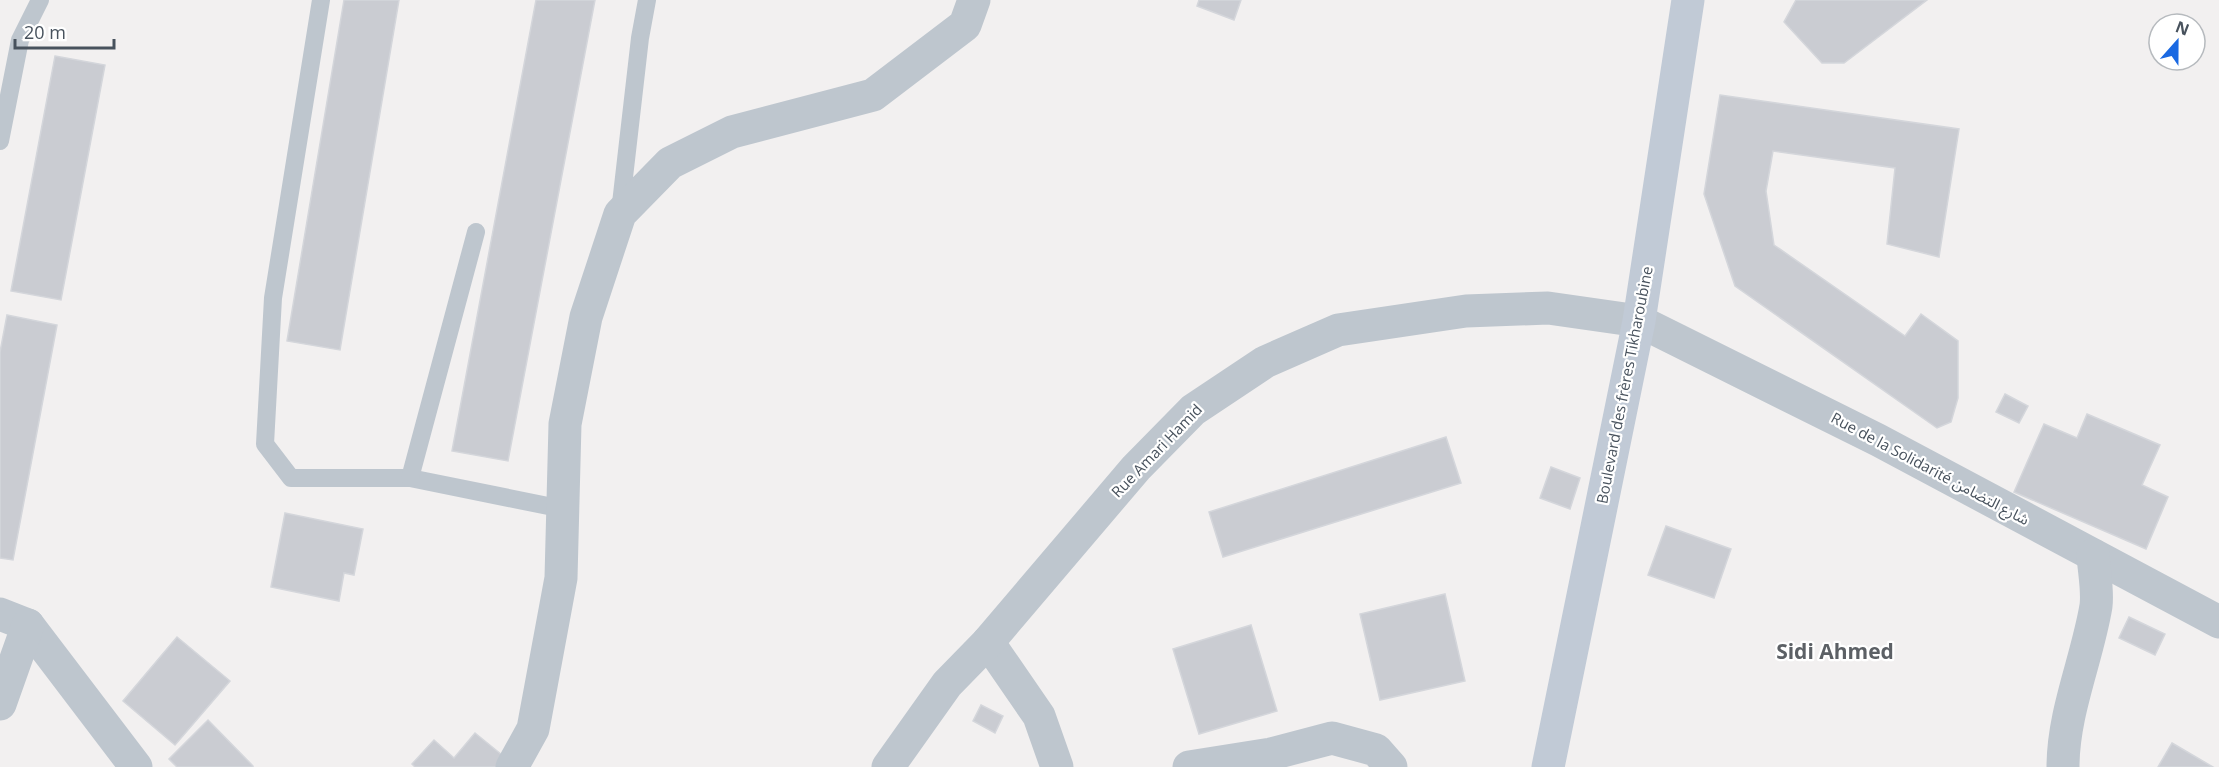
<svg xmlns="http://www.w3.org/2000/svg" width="2219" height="767" font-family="'Open Sans','Noto Sans Arabic',sans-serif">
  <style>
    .building { fill: #caccd2; stroke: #d4d6db; stroke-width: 1.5 }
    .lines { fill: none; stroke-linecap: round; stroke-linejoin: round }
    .lane { stroke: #bec6ce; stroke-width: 18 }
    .street { stroke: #bec6ce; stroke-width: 33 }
    .secondary { stroke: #c1cad6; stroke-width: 33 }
    .labels { text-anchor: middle; stroke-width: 4.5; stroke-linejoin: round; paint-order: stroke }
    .street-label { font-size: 15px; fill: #48525d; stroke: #fff }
    .district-label { font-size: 21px; font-weight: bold; fill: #5c6065; stroke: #fff }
  </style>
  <rect width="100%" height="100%" fill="#f2f0f0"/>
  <!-- building -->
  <g class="building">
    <path d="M344 0H399L340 350 287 341Z"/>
    <path d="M536 0H595L508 461 452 451Z"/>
    <path d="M1199 0H1241L1234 20 1197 6Z"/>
    <path d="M1796 0H1927L1844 63H1822L1784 22Z"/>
    <path d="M55 56 105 65 61 300 11 291Z"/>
    <path d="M1720 95 1959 129 1939 257 1887 244 1895 168 1773 151 1766 191 1774 245 1905 336 1921 314 1958 341V398L1951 422 1937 428 1735 286 1704 194Z"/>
    <path d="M7 315 57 325 13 560 0 558V352Z"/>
    <path d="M2005 394 2028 406 2019 423 1996 412Z"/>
    <path d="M2087 414 2160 445 2142 485 2168 497 2146 549 2014 492 2044 424 2077 438Z"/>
    <path d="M1446 437 1461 483 1223 557 1209 512Z"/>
    <path d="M1551 467 1580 478 1570 509 1540 498Z"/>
    <path d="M285 513 363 529 354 575 344 573 339 601 271 587Z"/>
    <path d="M1666 526 1731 549 1714 598 1648 575Z"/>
    <path d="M1445 594 1465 681 1380 700 1360 614Z"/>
    <path d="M2129 617 2165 634 2155 655 2119 638Z"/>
    <path d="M1251 625 1277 711 1199 734 1173 649Z"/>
    <path d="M177 637 230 681 175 745 123 701Z"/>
    <path d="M981 705 1003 716 995 733 973 721Z"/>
    <path d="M208 720 253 766V767H177L169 759Z"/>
    <path d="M475 733 507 759 500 767H415L412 764 434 740 454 758Z"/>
    <path d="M2172 743 2213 767H2158Z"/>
  </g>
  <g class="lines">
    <!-- lane -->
    <g class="lane">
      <path d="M321 0 273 298 265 444 291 478H410L563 509"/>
      <path d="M0 141 20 40 40 0"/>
      <path d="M620 212 640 38 647 0"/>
      <path d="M410 478 476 232"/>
    </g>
    <!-- street -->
    <g class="street">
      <path d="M0 614 28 625 136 767"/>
      <path d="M988 642 1039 716 1057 767"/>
      <path d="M0 704 28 625"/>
      <path d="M512 767 533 729 561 578 565 424 586 317 620 214 670 163 732 132 873 95 965 25 974 0"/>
      <path d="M888 767 947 684 988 642 1136 468 1193 410 1265 362 1338 330 1466 311 1548 308 1639 321 1878 440 2219 622"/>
      <path d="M1189 767 1271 754 1332 738 1376 750 1391 767"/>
      <path d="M2063 767C2063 712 2087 660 2096 606 2098 590 2094 571 2093 555"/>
    </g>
    <!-- secondary -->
    <path class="secondary" d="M1548 767 1639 321 1688 0"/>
  </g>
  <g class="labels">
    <!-- street labels -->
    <g class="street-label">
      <text transform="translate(1625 385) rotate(-79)" y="5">Boulevard des frères Tikharoubine</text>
      <text transform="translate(1157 451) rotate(-46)" y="5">Rue Amari Hamid</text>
      <text transform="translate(1930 469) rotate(28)" y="5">Rue de la Solidarité شارع التضامن</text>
    </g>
    <!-- district labels -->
    <g class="district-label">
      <text x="1835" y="659">Sidi Ahmed</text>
    </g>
  </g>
  <!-- north arrow -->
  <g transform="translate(2177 42) rotate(21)"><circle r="28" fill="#ffffff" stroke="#b6babe" stroke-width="1.5"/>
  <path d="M0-4.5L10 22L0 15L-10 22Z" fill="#1a69e2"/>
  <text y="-9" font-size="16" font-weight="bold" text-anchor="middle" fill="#48525d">N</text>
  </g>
  <!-- scale -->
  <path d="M15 39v9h99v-9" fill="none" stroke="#48525d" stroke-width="3"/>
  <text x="24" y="39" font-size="18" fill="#48525d" stroke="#ffffff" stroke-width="4.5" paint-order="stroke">20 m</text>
</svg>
